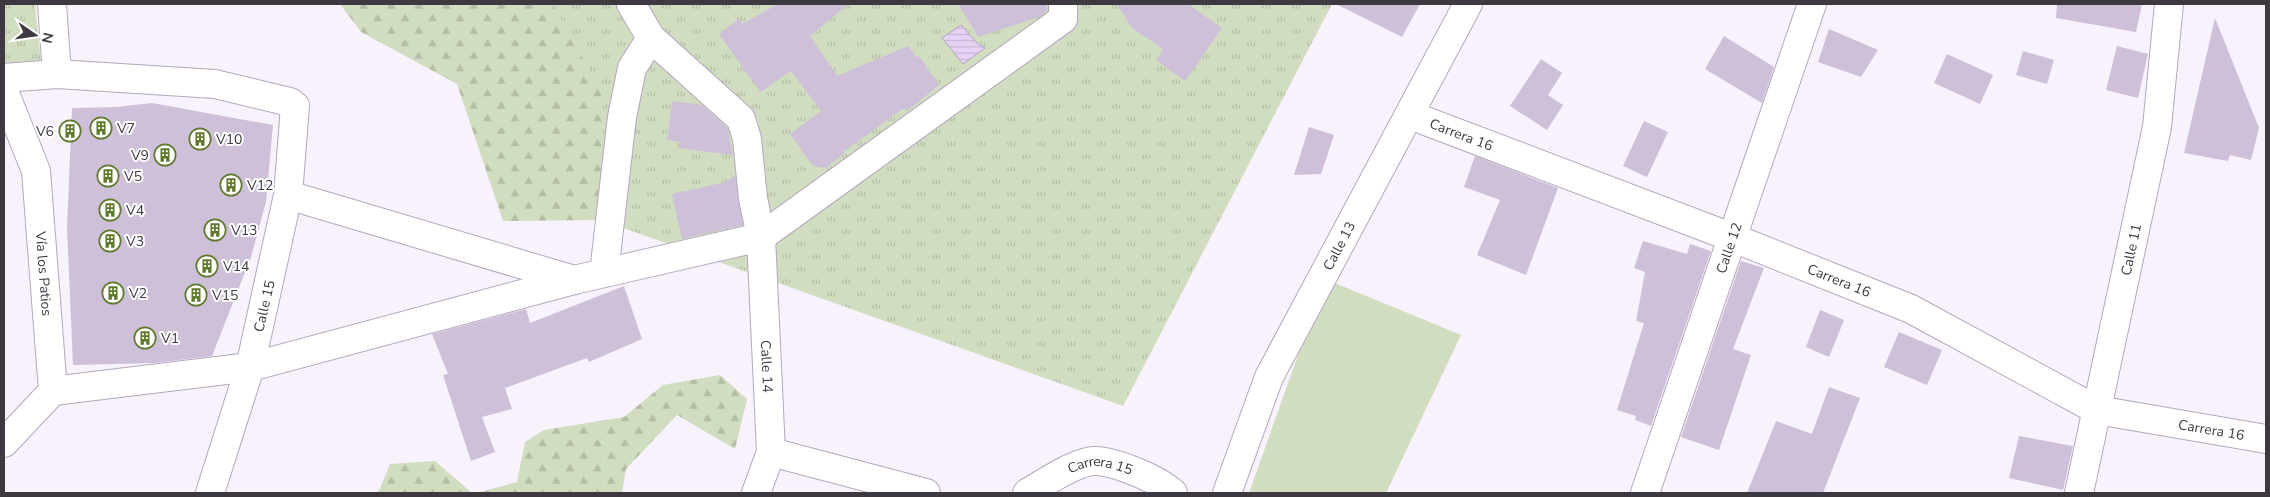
<svg xmlns="http://www.w3.org/2000/svg" width="2270" height="497" font-family="'Nunito Sans',sans-serif">
  <style>
    .grass { fill: url(#grass-tufts) }
    .forest { fill: url(#forest-firs) }
    .pitch { fill: #d1ddc0 }
    .water { fill: url(#water-rules); stroke: #b4a4be }
    .building { fill: #cec0d8 }
    .lines { fill: none; stroke-linecap: round; stroke-linejoin: round }
    .minor-casing { stroke: #b4a7be; stroke-width: 30 }
    .minor { stroke: #fff; stroke-width: 28 }
    .labels { text-anchor: middle; stroke-width: 4; stroke-linejoin: round; paint-order: stroke }
    .poi-label { font-size: 14px; fill: #3e3841; stroke: #fff; text-anchor: start }
    .street-label { font-size: 14px; fill: #3e3841; stroke: #fff }
  </style>
  <defs>
    <pattern id="grass-tufts" width="24" height="20" patternUnits="userSpaceOnUse" patternTransform="scale(1.25)"><rect width="24" height="20" fill="#d1ddc0"/><path d="M3 7l-1-3M5 7V3M7 7l1-3M15 17l-1-3M17 17v-4M19 17l1-3" fill="none" stroke="#b4bea6"/></pattern>
    <pattern id="forest-firs" width="22" height="20" patternUnits="userSpaceOnUse" patternTransform="scale(1.25)"><rect width="22" height="20" fill="#d1ddc0"/><path d="M5 1l3.5 6h-7zM16 11l3.5 6h-7z" fill="#b4bea6"/></pattern>
    <pattern id="water-rules" width="6" height="5" patternUnits="userSpaceOnUse" patternTransform="scale(1.25)"><rect width="6" height="5" fill="#e6d2f4"/><path d="M0 2.5h6" fill="none" stroke="#c6b5d2"/></pattern>
  </defs>
  <rect width="100%" height="100%" fill="#f8f2fc"/>
  <!-- grass -->
  <g class="grass">
    <path d="M4 4H35L41 62 4 63Z"/>
    <path d="M422 4H1332L1123 406 601 220Z"/>
  </g>
  <!-- forest -->
  <g class="forest">
    <path d="M340 4H553L603 94 601 220 503 221 457 84 361 32Z"/>
    <path d="M720 375 747 399 735 449 677 415 626 469 622 493H477L517 482 525 442 544 430 624 417 663 385Z"/>
    <path d="M435 461 472 493H378L390 464Z"/>
  </g>
  <!-- pitch -->
  <path class="pitch" d="M1325 279 1461 335 1386 493H1249Z"/>
  <!-- water -->
  <path class="water" d="M961 25 977 43 985 48 963 64 942 38Z"/>
  <!-- building -->
  <g class="building">
    <path d="M778 4H848L810 36 837 76 908 46 917 58 919 56 939 85 907 111 904 108 843 152 844 153 826 168 813 166 790 134 821 111 791 71 760 92 719 34 739 19 742 24Z"/>
    <path d="M958 4H1047V11L1039 17 978 37Z"/>
    <path d="M1117 4H1188L1222 28 1185 81 1156 60 1163 49 1132 28Z"/>
    <path d="M1336 4H1420L1402 37Z"/>
    <path d="M2057 4H2142L2136 32 2056 18Z"/>
    <path d="M2215 18 2259 128 2251 160 2230 155 2228 161 2184 153Z"/>
    <path d="M1829 29 1878 50 1861 77 1818 62Z"/>
    <path d="M1724 36 1774 67 1762 103 1705 69Z"/>
    <path d="M2117 46 2148 54 2138 98 2106 90Z"/>
    <path d="M2023 51 2054 60 2047 84 2016 75Z"/>
    <path d="M1947 54 1993 75 1980 104 1934 83Z"/>
    <path d="M1541 59 1562 73 1548 95 1563 105 1547 130 1510 106Z"/>
    <path d="M672 101 702 105 727 128 733 155 679 148 680 142 667 140Z"/>
    <path d="M152 103 273 125 266 202 251 257 212 356 154 363 73 365 67 228 72 108 117 107Z"/>
    <path d="M1644 121 1668 132 1647 177 1623 166Z"/>
    <path d="M1309 127 1334 135 1321 174 1294 175Z"/>
    <path d="M1475 156 1558 188 1526 275 1477 255 1500 200 1464 187Z"/>
    <path d="M735 175 743 225 682 239 672 194 726 182Z"/>
    <path d="M1643 241 1687 254 1690 244 1711 251 1651 426 1635 420 1636 416 1617 410 1644 323 1636 321 1645 272 1634 268Z"/>
    <path d="M1741 261 1764 268 1733 349 1751 355 1719 450 1681 437Z"/>
    <path d="M624 286 642 339 589 362 587 358 505 388 512 409 482 417 495 452 471 461 443 375 448 374 432 334 526 309 530 323Z"/>
    <path d="M1820 310 1844 320 1829 357 1806 347Z"/>
    <path d="M1899 332 1942 350 1927 385 1884 367Z"/>
    <path d="M1829 387 1860 398 1823 493H1747L1776 421 1812 434Z"/>
    <path d="M2019 436 2073 446 2063 490 2009 478Z"/>
  </g>
  <g class="lines">
    <!-- minor casing -->
    <g class="minor-casing">
      <g id="minor">
        <path d="M52 4 57 74"/>
        <path id="s1" d="M631 4 651 38 741 119 747 139 753 198 761 237 771 452 756 493"/>
        <path d="M4 78 57 74 215 84 290 102 295 106 288 195 250 367 210 493"/>
        <path id="s2" d="M4 91 36 171 53 391 4 443"/>
        <path id="s3" d="M1410 115 1731 237 1911 309 2097 410 2266 439"/>
        <path d="M288 195 574 280"/>
        <path d="M604 273 622 117 632 68 651 38"/>
        <path d="M53 391 250 367 574 280 761 237 1063 19V4"/>
        <path d="M771 452 926 493"/>
        <path id="s4" d="M1027 493C1043 484 1077 460 1096 461 1117 462 1158 479 1173 493"/>
        <path id="s5" d="M1227 493 1269 377 1468 4"/>
        <path id="s6" d="M1645 493 1812 4"/>
        <path id="s7" d="M2079 493 2157 127 2169 4"/>
      </g>
    </g>
    <!-- minor -->
    <use href="#minor" class="minor"/>
  </g>
  <!-- icons -->
  <defs>
    <g id="building-ring" transform="scale(1.125)"><circle r="9.5" fill="#fff" stroke="#5f792d" stroke-width="1.5"/><path d="M-4-6H4V6H1V3H-1V6H-4ZM-2.5-4.3h1.7v1.8h-1.7ZM.8-4.3h1.7v1.8H.8ZM-2.5-1h1.7V.8h-1.7ZM.8-1h1.7V.8H.8Z" fill="#5f792d"/></g>
  </defs>
  <g fill-rule="evenodd">
    <use href="#building-ring" x="101" y="128"/>
    <use href="#building-ring" x="70" y="131"/>
    <use href="#building-ring" x="200" y="139"/>
    <use href="#building-ring" x="165" y="155"/>
    <use href="#building-ring" x="108" y="176"/>
    <use href="#building-ring" x="231" y="185"/>
    <use href="#building-ring" x="110" y="210"/>
    <use href="#building-ring" x="215" y="230"/>
    <use href="#building-ring" x="110" y="241"/>
    <use href="#building-ring" x="207" y="266"/>
    <use href="#building-ring" x="113" y="293"/>
    <use href="#building-ring" x="196" y="295"/>
    <use href="#building-ring" x="145" y="338"/>
  </g>
  <g class="labels">
    <!-- poi labels -->
    <g class="poi-label">
      <text x="117" y="133">V7</text>
      <text x="54" y="136" text-anchor="end">V6</text>
      <text x="216" y="144">V10</text>
      <text x="149" y="160" text-anchor="end">V9</text>
      <text x="124" y="181">V5</text>
      <text x="247" y="190">V12</text>
      <text x="126" y="215">V4</text>
      <text x="231" y="235">V13</text>
      <text x="126" y="246">V3</text>
      <text x="223" y="271">V14</text>
      <text x="129" y="298">V2</text>
      <text x="212" y="300">V15</text>
      <text x="161" y="343">V1</text>
    </g>
    <!-- street labels -->
    <g class="street-label">
      <text dy="5" stroke="none"><textPath href="#s3" startOffset="55">Carrera 16</textPath></text>
      <text dy="5" stroke="none"><textPath href="#s5" startOffset="272">Calle 13</textPath></text>
      <text dy="5" stroke="none"><textPath href="#s6" startOffset="259">Calle 12</textPath></text>
      <text dy="5" stroke="none"><textPath href="#s7" startOffset="249">Calle 11</textPath></text>
      <text dy="5" stroke="none"><textPath href="#s2" startOffset="189">Vía los Patios</textPath></text>
      <text dy="5" stroke="none"><textPath href="#s3" startOffset="460">Carrera 16</textPath></text>
      <text transform="translate(264 306) rotate(-77)" y="5">Calle 15</text>
      <text dy="5" stroke="none"><textPath href="#s1" startOffset="410">Calle 14</textPath></text>
      <text dy="5" stroke="none"><textPath href="#s3" startOffset="865">Carrera 16</textPath></text>
      <text dy="5" stroke="none"><textPath href="#s4" startOffset="81">Carrera 15</textPath></text>
    </g>
  </g>
  <!-- border -->
  <rect width="2270" height="497" fill="none" stroke="#3e3841" stroke-width="10"/>
  <!-- north arrow -->
  <g transform="translate(35 35) rotate(103)" stroke="#ffffff" stroke-width="4" paint-order="stroke">
  <path d="M0-4L9 19L0 12L-9 19Z" fill="#3e3841"/>
  <text y="-8" font-size="14" font-weight="bold" text-anchor="middle" fill="#3e3841">N</text>
  </g>
</svg>
